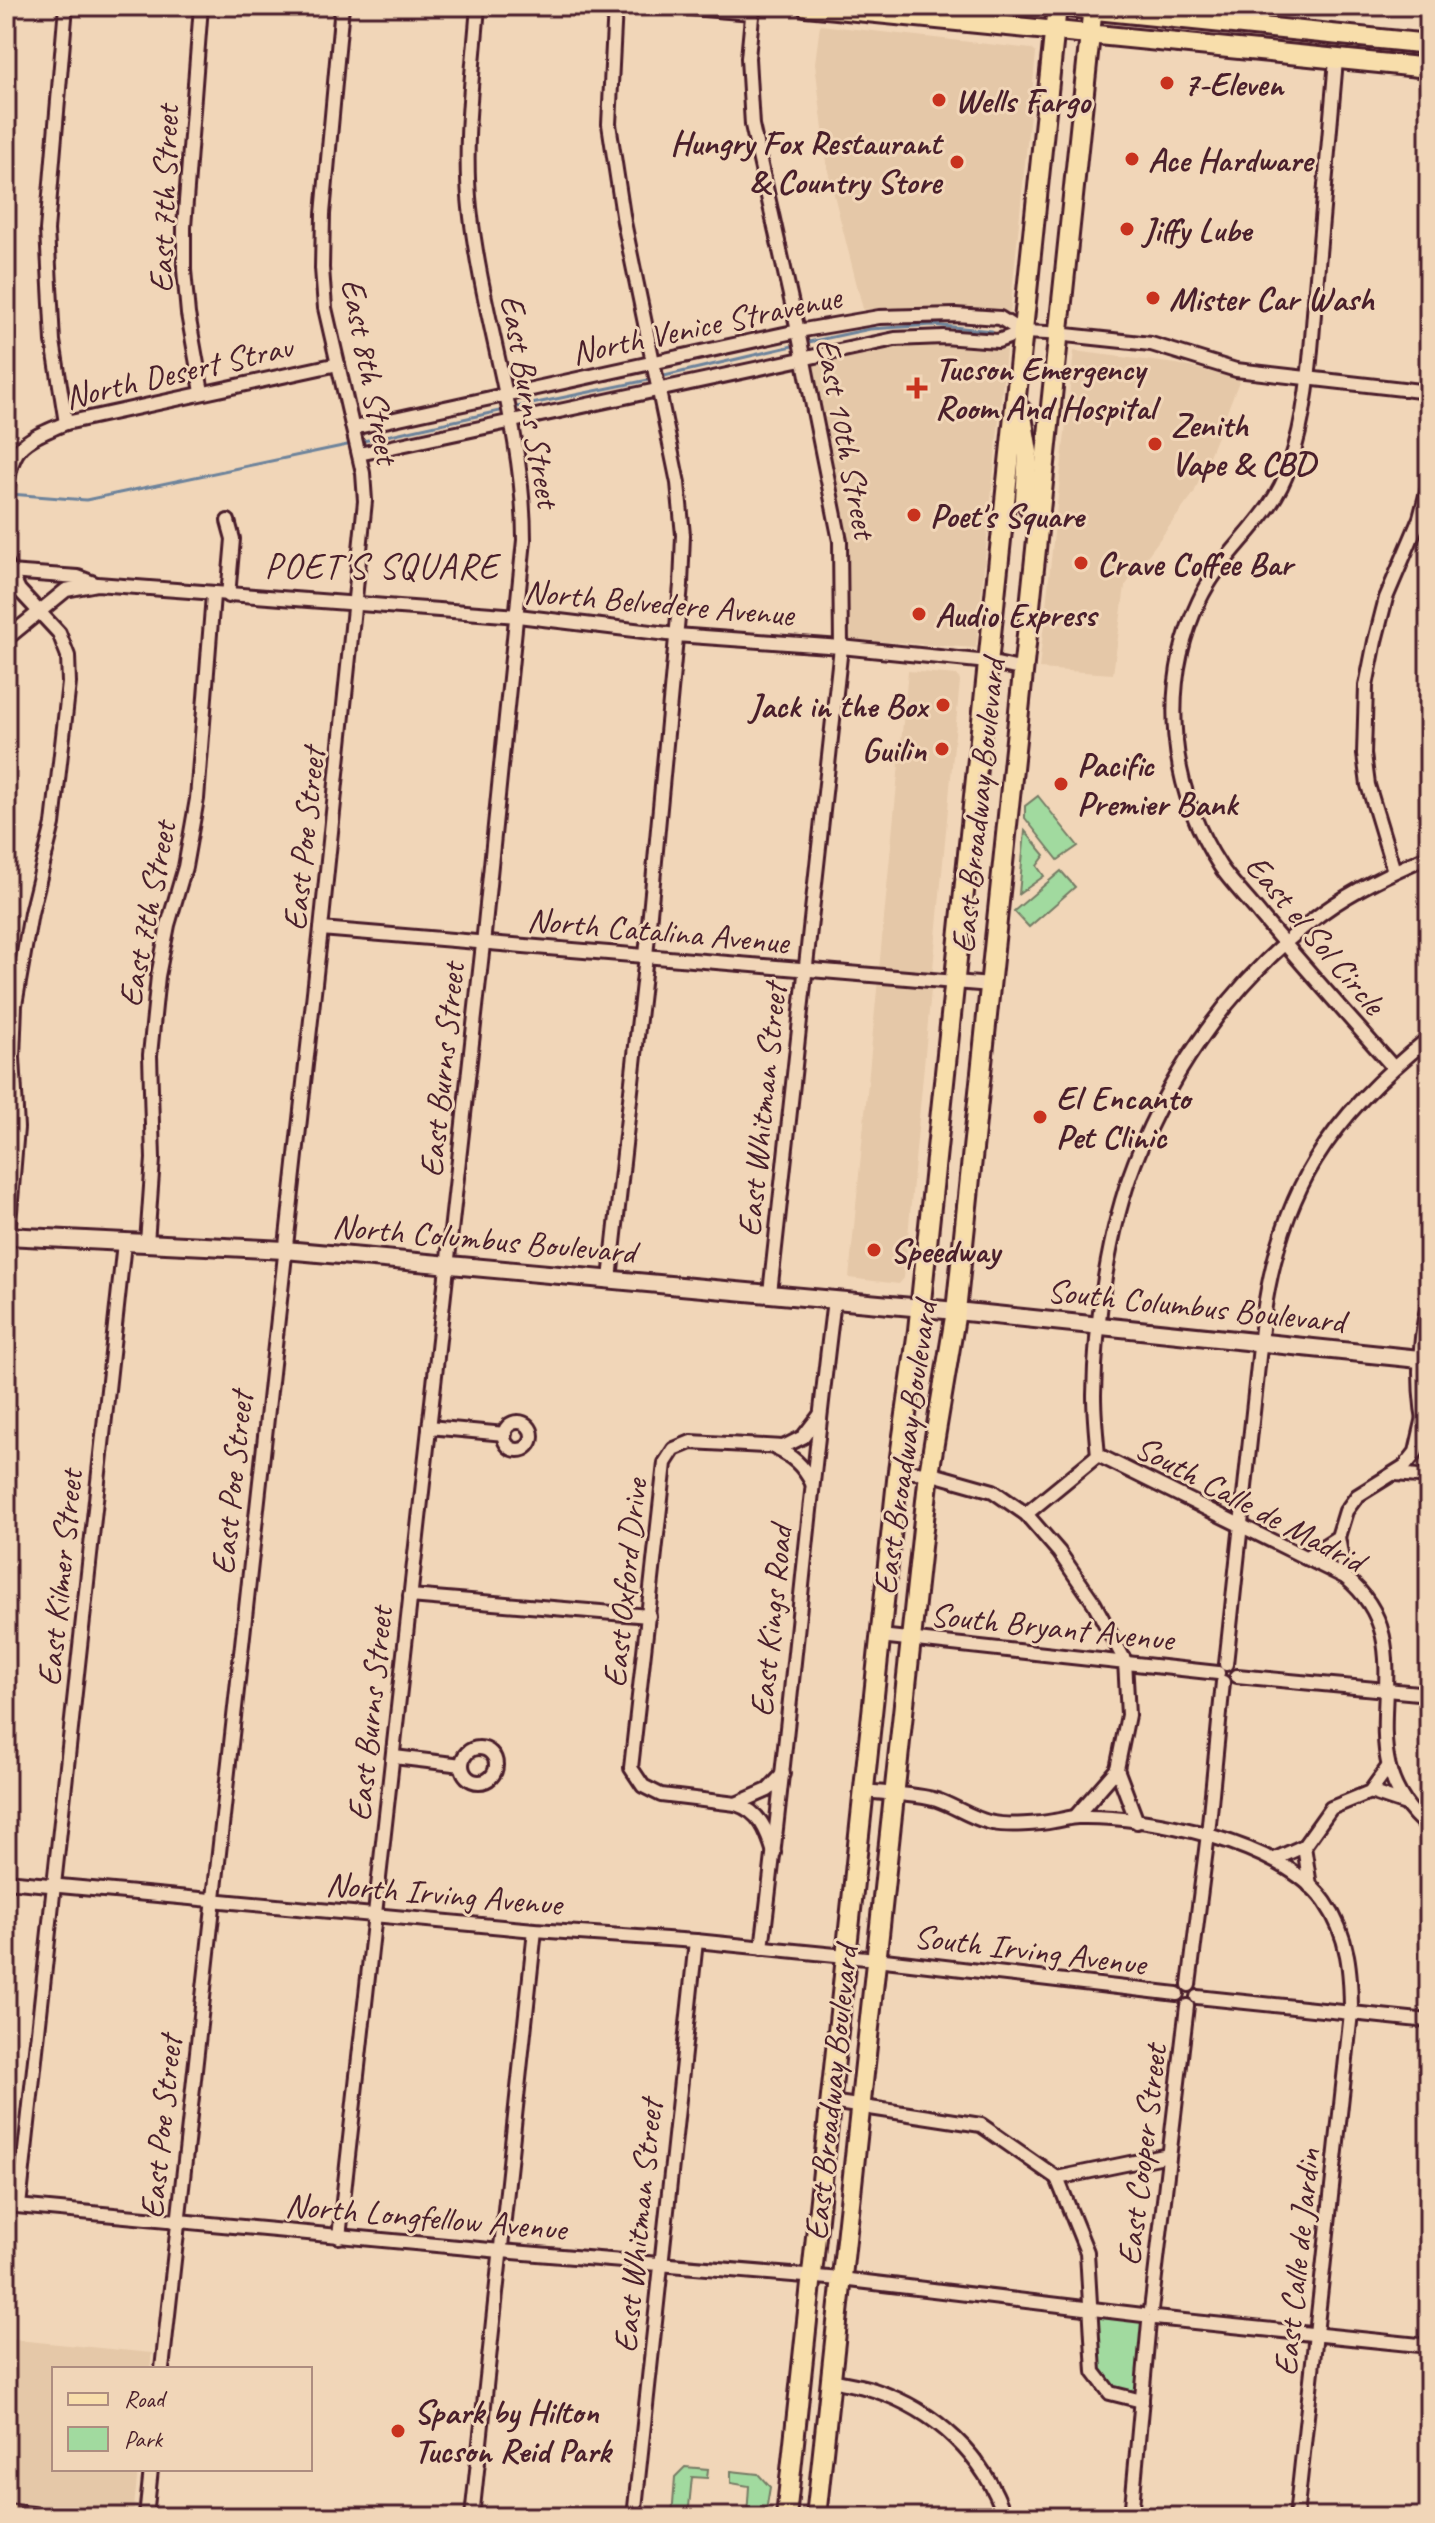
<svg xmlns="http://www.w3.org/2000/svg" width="1435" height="2523" font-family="Caveat,sans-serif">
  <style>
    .built { fill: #e5c8a8 }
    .green { fill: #a1da9f; stroke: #767c65; stroke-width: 2 }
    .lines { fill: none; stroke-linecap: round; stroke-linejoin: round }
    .stream { stroke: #6d839b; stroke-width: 3 }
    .street-casing { stroke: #4a1f2b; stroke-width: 18 }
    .secondary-casing { stroke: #4a1f2b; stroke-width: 22 }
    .primary-casing { stroke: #4a1f2b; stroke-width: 24 }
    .street { stroke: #f1d6b8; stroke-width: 12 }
    .secondary { stroke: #f1d6b8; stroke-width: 16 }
    .primary { stroke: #f8deab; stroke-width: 18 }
    .poi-dot { fill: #c8321e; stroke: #f1d6b8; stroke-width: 3 }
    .labels { text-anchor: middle; stroke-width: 6; stroke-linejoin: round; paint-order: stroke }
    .poi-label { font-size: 34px; font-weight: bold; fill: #4a1f2b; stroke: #f1d6b8; text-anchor: start }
    .street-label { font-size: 34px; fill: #4a1f2b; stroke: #f1d6b8 }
    .neighbourhood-label { font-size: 36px; letter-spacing: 2px; fill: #4a1f2b; stroke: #f1d6b8 }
  </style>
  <rect width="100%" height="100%" fill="#f1d6b8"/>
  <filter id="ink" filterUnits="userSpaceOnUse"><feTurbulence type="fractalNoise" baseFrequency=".0125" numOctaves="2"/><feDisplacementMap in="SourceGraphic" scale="16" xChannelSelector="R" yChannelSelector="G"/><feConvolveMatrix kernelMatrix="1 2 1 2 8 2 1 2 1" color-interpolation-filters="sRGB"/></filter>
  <g filter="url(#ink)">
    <!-- built -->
    <g class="built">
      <path d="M820 25 1032 49 1036 53 1009 323 863 309 828 171 815 63Z"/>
      <path d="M910 344 1006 350 976 648 846 639 848 562 810 363 820 356Z"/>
      <path d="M1074 351 1177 364 1240 379 1194 493 1125 586 1113 674 1039 669Z"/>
      <path d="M908 671 957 675 960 681 904 1278 899 1284 849 1278Z"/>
      <path d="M6 2339 152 2353 150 2369H54V2469H138L133 2517 6 2505Z"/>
    </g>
    <!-- green -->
    <g class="green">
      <path d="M1038 796 1078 846 1058 860 1025 818V806Z"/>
      <path d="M1025 831 1045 855 1037 866 1044 876 1019 894Z"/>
      <path d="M1061 871 1075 887 1029 927 1014 911Z"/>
      <path d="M1094 2312 1145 2317 1138 2393 1112 2389 1097 2370Z"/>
      <path d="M685 2467 708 2469 707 2478 692 2477 688 2517H672L675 2477Z"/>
      <path d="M731 2471 758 2474 770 2487 765 2517H747L749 2486 731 2483Z"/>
    </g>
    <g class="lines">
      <!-- stream -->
      <g class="stream">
        <path d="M804 343 870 329 933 325 992 331"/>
        <path d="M660 377 797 345"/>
        <path d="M512 408 653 379"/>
        <path d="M359 442 504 410"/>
        <path d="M10 494 86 500 352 444"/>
      </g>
      <!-- street casing -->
      <g class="street-casing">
        <g id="street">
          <path d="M201 6 184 227V270L188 314 202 392"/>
          <path d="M665 6 753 13"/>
          <path d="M753 6 748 58 752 125 798 331 840 541 841 647 770 1293"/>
          <path d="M1336 60C1329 136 1323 212 1316 288 1311 348 1309 409 1289 467 1272 520 1222 551 1199 601 1159 685 1169 788 1220 866 1232 884 1249 900 1262 917 1305 968 1349 1017 1393 1067"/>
          <path d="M66 423 53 341 47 230 66 6"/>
          <path d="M353 428 798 331 879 317 955 315 1000 318 1022 332"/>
          <path d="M359 454 895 339 943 337 998 341 1022 332 1047 333 1151 344 1236 370 1429 392"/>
          <path d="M6 499C11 446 18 443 66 423L338 364"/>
          <path d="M228 521 233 539 228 596"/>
          <path d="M6 563 19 590 59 633 68 656 69 683 53 824 31 913 15 1005 13 1057 17 1128 8 1236"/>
          <path d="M9 572 78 577 94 583"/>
          <path d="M6 639 66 590 97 584 518 616 676 635 841 647 988 662 1024 670"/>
          <path d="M1394 871 1368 785 1364 754 1366 686 1375 641 1386 598 1420 518 1429 484"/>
          <path d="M321 929 991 985"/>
          <path d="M147 1243 153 1159 150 1055 158 976 168 925 185 867 197 799 213 595"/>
          <path d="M610 1279 646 956 681 585 683 535 678 483 624 222 609 124 615 6"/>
          <path d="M1429 1301C1417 1345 1417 1399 1429 1442"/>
          <circle cx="518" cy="1436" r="14"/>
          <path d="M429 1427 505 1434"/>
          <path d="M775 1448C792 1456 803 1465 812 1483"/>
          <path d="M1098 1455C1096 1435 1094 1415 1094 1395 1095 1323 1109 1229 1135 1162 1172 1066 1239 974 1322 913 1355 889 1392 872 1429 856"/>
          <path d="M1098 1455 1345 1577C1435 1650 1335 1751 1429 1828"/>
          <path d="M898 1471 929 1473 993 1491 1026 1514 1059 1552 1094 1603 1125 1661 1128 1715 1117 1769 1137 1822"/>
          <path d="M1396 1474 1429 1477"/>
          <path d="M1026 1514 1098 1455"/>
          <path d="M1338 1537 1345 1577"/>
          <path d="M1305 1558 1338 1537 1346 1511 1357 1496 1405 1466 1416 1452 1424 1417"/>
          <path d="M410 1596 649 1616"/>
          <path d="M880 1636 1218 1673"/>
          <path d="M1226 1664 1263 1319C1281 1189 1329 1119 1429 1038"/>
          <path d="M1237 1676 1429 1694"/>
          <circle cx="479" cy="1765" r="17"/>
          <path d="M394 1757 462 1765"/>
          <path d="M864 1791C887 1794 914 1793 937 1800 955 1806 974 1820 993 1823 1008 1826 1039 1824 1054 1821 1062 1820 1070 1817 1078 1817 1149 1815 1282 1842 1325 1902 1349 1936 1351 1974 1351 2013L1296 2517"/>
          <path d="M1370 1792 1403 1803"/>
          <path d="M736 1804 768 1790 783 1774"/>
          <path d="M1076 1816 1117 1769"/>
          <path d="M774 1853C767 1830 760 1812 736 1804L661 1795 643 1786 631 1768 665 1463 674 1449 691 1442 783 1447 803 1437 820 1415"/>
          <path d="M1275 1859 1304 1846"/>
          <path d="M6 1881 535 1930 696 1941 876 1959 1177 1994"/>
          <path d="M1310 1886 1304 1846 1331 1808 1370 1792 1388 1767"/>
          <path d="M762 1948C789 1732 807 1516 834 1300"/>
          <path d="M1189 1985 1208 1834 1223 1682"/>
          <path d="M1197 1997 1429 2021"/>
          <path d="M831 2102 981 2125 1057 2178"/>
          <path d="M1057 2178 1087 2252 1094 2372 1110 2393 1142 2401"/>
          <path d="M1057 2178 1169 2155"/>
          <path d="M6 2205 501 2251 841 2279 1143 2315"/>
          <path d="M19 2206 124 1243"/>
          <path d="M339 2237 483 944 524 540C524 427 482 320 470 208 463 142 473 72 478 6"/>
          <path d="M1151 2310 1187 2006"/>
          <path d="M1155 2318 1429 2346"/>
          <path d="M162 2369 321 929 365 501 363 473 325 308 322 268 323 214 342 6"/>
          <path d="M831 2380C845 2383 860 2385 874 2390 935 2410 985 2456 1005 2517"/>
          <path d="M146 2517 151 2469"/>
          <path d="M472 2517 535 1930"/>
          <path d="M634 2517 696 1941"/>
          <path d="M1131 2517 1149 2322"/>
        </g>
      </g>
      <!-- secondary casing -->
      <g class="secondary-casing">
        <path id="secondary" d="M6 1236 285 1250 956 1311 1429 1360"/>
      </g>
      <!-- primary casing -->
      <g class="primary-casing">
        <g id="primary">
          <path d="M806 6 1429 68"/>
          <path d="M1021 410 1028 452 1025 500 1031 511 1040 514"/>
          <path d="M6 2514 32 2517"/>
          <path d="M786 2517 898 1471 918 1330 1057 6 1429 44"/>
          <path d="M816 2517 929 1473 956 1311 1093 6"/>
        </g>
      </g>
      <!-- street -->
      <use href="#street" class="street"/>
      <!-- secondary -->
      <use href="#secondary" class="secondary"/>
      <!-- primary -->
      <use href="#primary" class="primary"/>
    </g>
  </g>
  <!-- markers -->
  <g class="poi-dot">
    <circle cx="1167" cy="83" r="8"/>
    <circle cx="939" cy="100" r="8"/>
    <circle cx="1132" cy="159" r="8"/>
    <circle cx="957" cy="162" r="8"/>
    <circle cx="1127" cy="229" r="8"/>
    <circle cx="1153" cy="298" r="8"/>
    <path d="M913 376h8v8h8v8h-8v8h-8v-8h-8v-8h8z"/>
    <circle cx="1155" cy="444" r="8"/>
    <circle cx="914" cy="515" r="8"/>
    <circle cx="1081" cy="563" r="8"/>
    <circle cx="919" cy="614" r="8"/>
    <circle cx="943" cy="705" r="8"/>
    <circle cx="942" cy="749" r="8"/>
    <circle cx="1061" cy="784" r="8"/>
    <circle cx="1040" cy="1117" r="8"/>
    <circle cx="874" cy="1250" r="8"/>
    <circle cx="398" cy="2431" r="8"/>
  </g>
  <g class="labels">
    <!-- poi labels -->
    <g class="poi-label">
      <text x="1183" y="95">7-Eleven</text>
      <text x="955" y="112">Wells Fargo</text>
      <text x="941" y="154" text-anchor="end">Hungry Fox Restaurant<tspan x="941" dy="39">&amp; Country Store</tspan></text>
      <text x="1148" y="171">Ace Hardware</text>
      <text x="1143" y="241">Jiffy Lube</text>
      <text x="1169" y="310">Mister Car Wash</text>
      <text x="935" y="380">Tucson Emergency<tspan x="935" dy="39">Room And Hospital</tspan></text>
      <text x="1171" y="436">Zenith<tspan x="1171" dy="39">Vape &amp; CBD</tspan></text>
      <text x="930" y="527">Poet's Square</text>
      <text x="1097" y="575">Crave Coffee Bar</text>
      <text x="935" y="626">Audio Express</text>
      <text x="927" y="717" text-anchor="end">Jack in the Box</text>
      <text x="926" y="761" text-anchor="end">Guilin</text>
      <text x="1077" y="776">Pacific<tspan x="1077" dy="39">Premier Bank</tspan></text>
      <text x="1056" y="1109">El Encanto<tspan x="1056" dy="39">Pet Clinic</tspan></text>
      <text x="890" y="1262">Speedway</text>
      <text x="414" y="2423">Spark by Hilton<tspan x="414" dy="39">Tucson Reid Park</tspan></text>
    </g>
    <!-- street labels -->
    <g class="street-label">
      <text transform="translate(163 199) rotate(-88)" y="12">East 7th Street</text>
      <text transform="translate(706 324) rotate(-12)" y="12">North Venice Stravenue</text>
      <text transform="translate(178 371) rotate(-13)" y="12">North Desert Strav</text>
      <text transform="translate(371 371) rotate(79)" y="12">East 8th Street</text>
      <text transform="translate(531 401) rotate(80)" y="12">East Burns Street</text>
      <text transform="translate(847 438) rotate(79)" y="12">East 10th Street</text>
      <text transform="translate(659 602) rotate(5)" y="12">North Belvedere Avenue</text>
      <text transform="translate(977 806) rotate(-84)" y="12">East Broadway Boulevard</text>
      <text transform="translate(303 839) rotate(-84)" y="12">East Poe Street</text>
      <text transform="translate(146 914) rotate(-79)" y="12">East 7th Street</text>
      <text transform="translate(658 930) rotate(5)" y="12">North Catalina Avenue</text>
      <text transform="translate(1316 934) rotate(50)" y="12">East el Sol Circle</text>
      <text transform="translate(441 1070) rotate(-84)" y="12">East Burns Street</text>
      <text transform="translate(761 1110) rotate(-84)" y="12">East Whitman Street</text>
      <text transform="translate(484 1238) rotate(5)" y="12">North Columbus Boulevard</text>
      <text transform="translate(1196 1305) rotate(6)" y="12">South Columbus Boulevard</text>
      <text transform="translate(904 1448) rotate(-82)" y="12">East Broadway Boulevard</text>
      <text transform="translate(231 1483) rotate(-84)" y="12">East Poe Street</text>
      <text transform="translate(1250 1503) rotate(28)" y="12">South Calle de Madrid</text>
      <text transform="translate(59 1578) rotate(-84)" y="12">East Kilmer Street</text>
      <text transform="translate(624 1583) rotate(-84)" y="12">East Oxford Drive</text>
      <text transform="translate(770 1621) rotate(-84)" y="12">East Kings Road</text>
      <text transform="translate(1052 1626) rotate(6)" y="12">South Bryant Avenue</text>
      <text transform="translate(369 1714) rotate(-84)" y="12">East Burns Street</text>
      <text transform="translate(444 1893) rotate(5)" y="12">North Irving Avenue</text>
      <text transform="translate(1030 1949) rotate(7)" y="12">South Irving Avenue</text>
      <text transform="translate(830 2093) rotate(-84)" y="12">East Broadway Boulevard</text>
      <text transform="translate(160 2127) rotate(-84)" y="12">East Poe Street</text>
      <text transform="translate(1141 2155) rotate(-83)" y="12">East Cooper Street</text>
      <text transform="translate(426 2216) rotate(5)" y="12">North Longfellow Avenue</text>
      <text transform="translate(637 2226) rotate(-84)" y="12">East Whitman Street</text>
      <text transform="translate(1296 2262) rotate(-84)" y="12">East Calle de Jardin</text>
    </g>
    <!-- neighbourhood labels -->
    <g class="neighbourhood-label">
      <text x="382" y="578">POET'S SQUARE</text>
    </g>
  </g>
  <!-- margin -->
  <rect width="1435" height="2523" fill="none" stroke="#f1d6b8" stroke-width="32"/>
  <rect x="16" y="16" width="1403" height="2491" fill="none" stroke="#4a1f2b" stroke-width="3" filter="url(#ink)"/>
  <!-- legend -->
  <rect x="52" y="2367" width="260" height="104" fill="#f1d6b8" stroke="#ae8d80" stroke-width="2"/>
  <rect x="68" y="2393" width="40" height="12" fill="#f8deab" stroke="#ae8d80" stroke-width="2"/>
  <text x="124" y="2407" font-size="24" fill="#4a1f2b">Road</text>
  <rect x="68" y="2427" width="40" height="24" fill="#a1da9f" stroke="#ae8d80" stroke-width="2"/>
  <text x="124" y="2447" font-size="24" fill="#4a1f2b">Park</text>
</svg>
